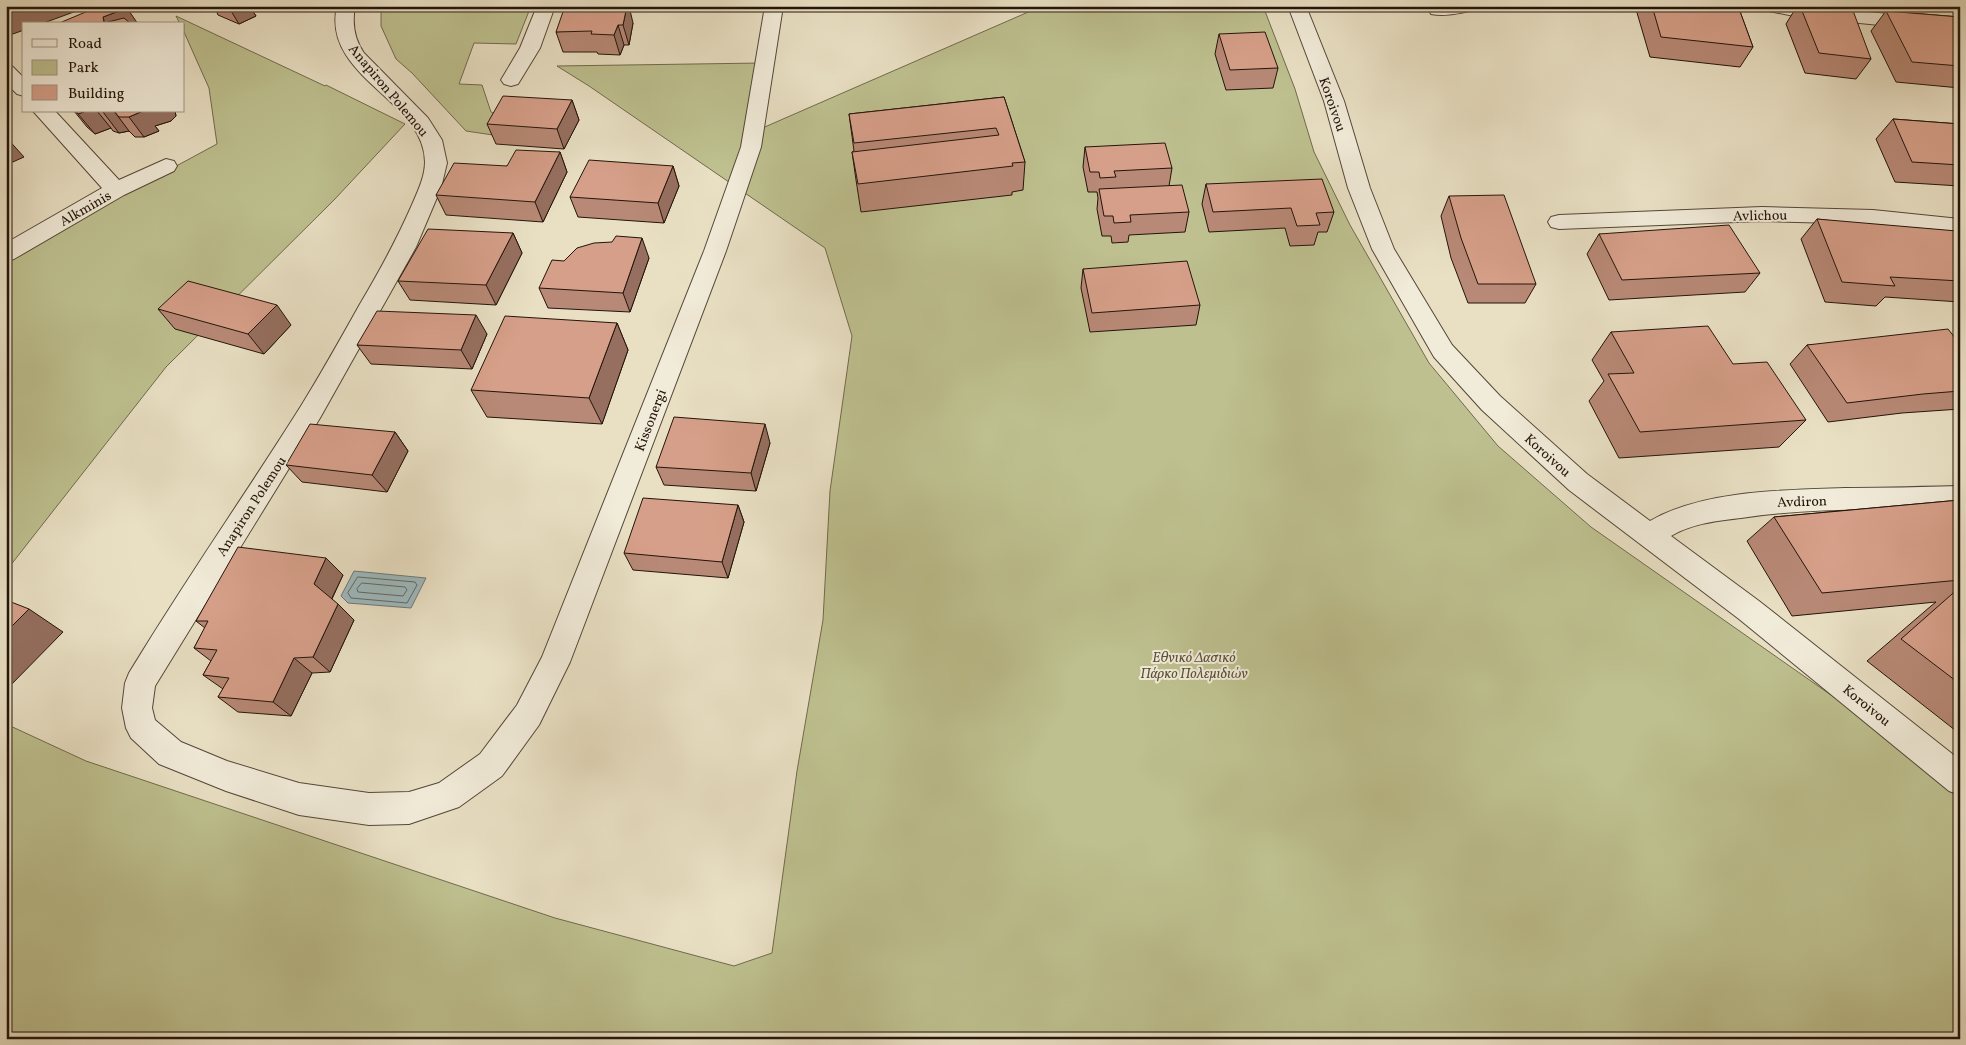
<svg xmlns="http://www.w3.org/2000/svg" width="1966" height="1045" font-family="Vollkorn,serif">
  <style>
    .green { fill: #bec08f; stroke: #706a4c }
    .water { fill: #9dbabf; stroke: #6c7877 }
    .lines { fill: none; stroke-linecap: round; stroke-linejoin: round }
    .shore { stroke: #606764; stroke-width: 1 }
    .minor-casing { stroke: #544738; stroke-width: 2 }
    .minor { fill: #f1ebd9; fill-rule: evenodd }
    .wall { fill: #b88976; stroke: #23140a }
    .shaded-wall { fill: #966f60; stroke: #23140a }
    .building { fill: #d69f89; stroke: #23140a }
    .labels { text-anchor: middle; stroke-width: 4; stroke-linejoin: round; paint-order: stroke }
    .street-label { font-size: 14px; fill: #23140a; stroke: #f1ebd9 }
    .park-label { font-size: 14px; font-style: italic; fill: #595039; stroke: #f1ebd9 }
  </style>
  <rect width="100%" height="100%" fill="#e9e0c4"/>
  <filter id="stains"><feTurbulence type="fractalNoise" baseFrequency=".004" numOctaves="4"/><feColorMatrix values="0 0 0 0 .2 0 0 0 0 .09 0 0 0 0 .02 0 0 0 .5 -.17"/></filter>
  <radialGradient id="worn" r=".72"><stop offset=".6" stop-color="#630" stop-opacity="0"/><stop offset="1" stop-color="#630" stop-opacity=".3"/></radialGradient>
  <!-- green -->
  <g class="green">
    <path d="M381 6H531L516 44 474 43 459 84 482 85 491 112 502 117 493 135 466 131 412 73 396 59 381 26Z"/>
    <path d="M1042 6H1263L1295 89 1314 152 1350 225 1429 363 1498 446 1591 527 1948 777 1960 782V1039H6V724L86 761 555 918 734 966 772 953 797 771 823 620 830 491 852 336 825 248 589 86 557 66 762 63 751 133Z"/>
    <path d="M176 16 325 86 326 85 405 124 334 200 166 367 6 571V258L217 144 209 88 184 32V24H180Z"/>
  </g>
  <!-- water -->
  <path class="water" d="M354 571 426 578 411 608 348 603 341 596Z"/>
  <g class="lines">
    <!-- shore -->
    <g class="shore">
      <path d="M358 577 415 582 417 585 407 603 351 598 348 593Z"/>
      <path d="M362 583 405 587 407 590 403 596 358 592 357 589Z"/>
    </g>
    <!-- minor casing -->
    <g class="minor-casing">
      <g id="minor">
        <path d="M337 6H355C352 23 354 39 364 53L428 118 442 140 447 163 441 188 416 247 320 418 155 686 152 708 155 720 181 742 227 761 299 783 369 793 409 792 439 783 480 754 517 705 542 657 704 251 741 147 765 6H783L761 147 726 251 570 662 539 725 502 776 459 807 409 824 369 825 299 815 226 791 159 764 131 738 126 728 122 708 125 683 129 673C184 582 245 495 301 406 322 372 341 338 360 304 379 272 396 241 411 207 417 193 425 177 425 162 425 100 321 77 337 6Z"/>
        <path d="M537 6H555L540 48 518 84 511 86 504 84 501 80 520 48Z"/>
        <path d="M1288 6H1306L1344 101 1370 188 1394 249 1452 345 1500 396 1587 474 1650 521C1703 490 1785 490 1845 488 1883 488 1921 487 1960 486V508C1887 510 1813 507 1741 518 1717 521 1693 523 1671 536L1759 601 1960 760V795L1949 791 1739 619 1569 490 1482 410 1434 357 1372 249 1348 188 1324 101Z"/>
        <path d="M1431 6H1476L1474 10C1461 13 1444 17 1431 14L1429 10Z"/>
        <path d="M1762 6H1807L1960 21V33L1799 17 1764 10Z"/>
        <path d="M6 65 13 67 24 78V96L17 94 6 83Z"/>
        <path d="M33 111H55L119 180 166 159 174 161 177 166 174 171 124 195 14 259 6 261V243L102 188Z"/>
        <path d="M1762 207 1873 210 1960 219V235L1873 224 1762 221 1559 229 1551 227 1548 222 1551 217 1559 215Z"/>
      </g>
    </g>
    <!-- minor -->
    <use href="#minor" class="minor"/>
  </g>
  <!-- wall -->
  <g class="wall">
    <path d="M206 6H251L250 7 256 16 239 24 218 15 216 10Z"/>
    <path d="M1635 6H1738L1753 47 1740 67 1650 57Z"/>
    <path d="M1797 6H1828L1871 59 1856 79 1805 73 1786 24Z"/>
    <path d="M1886 11 1960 17V88L1896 82 1871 31Z"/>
    <path d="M633 23 629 45H624L620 55 598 54 597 52H563L556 32Z"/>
    <path d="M1219 34 1278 68 1273 88 1226 90 1215 54Z"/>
    <path d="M1004 97 1025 162 1023 190 1012 192V195L861 212 856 180 852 152 854 151 849 114Z"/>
    <path d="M572 100 579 120 564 149 496 144 487 124Z"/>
    <path d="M74 111H175L176 116 171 121 155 126 159 131 144 137H135L129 131 119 133 113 131 111 128 95 134 87 127Z"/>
    <path d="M1893 119 1960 124V186L1895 182 1876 139Z"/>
    <path d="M1085 147 1172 168 1169 186 1189 212 1185 232 1129 235 1128 242 1112 243 1111 236H1102L1097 209 1098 198 1097 192H1088L1083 167Z"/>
    <path d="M560 152 567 172 543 222 446 215 436 195 507 166Z"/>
    <path d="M673 166 679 186 664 223 578 217 570 197Z"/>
    <path d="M1206 184 1334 212 1327 232H1318L1314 245 1290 246 1285 228 1209 232 1202 204Z"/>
    <path d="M1449 196 1536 284 1525 303H1468L1451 258 1441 216Z"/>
    <path d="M1817 219 1960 236V302L1885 297 1876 306 1825 302 1801 239Z"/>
    <path d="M513 233 522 253 496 305 410 300 398 281Z"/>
    <path d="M1599 234 1760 273 1745 292 1609 300 1587 254Z"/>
    <path d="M649 258 630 312 548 308 539 288 564 261Z"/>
    <path d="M1083 269 1200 305 1196 325 1090 332 1081 288Z"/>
    <path d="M158 309 291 325 264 354 175 329Z"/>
    <path d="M617 323 628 350 602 424 487 417 471 390Z"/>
    <path d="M1611 332 1733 364 1806 420 1779 447 1619 458 1589 401 1604 381 1592 360Z"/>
    <path d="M487 334 472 369 371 364 357 345Z"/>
    <path d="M1960 344V409L1902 413 1828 422 1790 364 1807 345Z"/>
    <path d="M395 432 408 451 387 492 302 482 286 465Z"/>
    <path d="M770 443 756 491 664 485 656 467Z"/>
    <path d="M1960 500V734L1867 661 1931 606 1936 602 1792 616 1747 541 1774 517Z"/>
    <path d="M738 505 744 522 728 578 633 570 624 553Z"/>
    <path d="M326 558 343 575 332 599 354 620 330 672 312 673 291 716 238 712 218 697 223 689 203 675 211 661 194 648 205 628 196 621Z"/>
  </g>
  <!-- shaded-wall -->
  <g class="shaded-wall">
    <path d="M18 6H90L41 24H24V30L10 35 6 31V11Z"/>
    <path d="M228 6H251L250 7 256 16 239 24Z"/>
    <path d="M627 6H629L633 23 629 45 623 25Z"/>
    <path d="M127 8 138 24H105L103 17Z"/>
    <path d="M618 25 624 45 620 55 614 35Z"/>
    <path d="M572 100 579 120 564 149 557 129Z"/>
    <path d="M86 111H97L111 128 95 134 78 114Z"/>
    <path d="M109 111H114L129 131 119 133 103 112Z"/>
    <path d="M143 111H175L176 116 171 121 155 126 159 131 144 137 129 117Z"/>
    <path d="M6 137 24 157 6 165Z"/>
    <path d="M560 152 567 172 543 222 535 202Z"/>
    <path d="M673 166 679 186 664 223 658 203Z"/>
    <path d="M513 233 522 253 496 305 486 285Z"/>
    <path d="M642 238 649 258 630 312 623 293Z"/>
    <path d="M277 305 291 325 264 354 248 334Z"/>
    <path d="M476 315 487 334 472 369 461 350Z"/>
    <path d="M617 323 628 350 602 424 589 398Z"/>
    <path d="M765 424 770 443 756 491 751 473Z"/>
    <path d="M395 432 408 451 387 492 372 475Z"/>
    <path d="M738 505 744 522 728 578 722 562Z"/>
    <path d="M326 558 343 575 331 600 314 584Z"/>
    <path d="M338 604 354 620 330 672 313 657Z"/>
    <path d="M29 609 63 632 6 690V632Z"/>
    <path d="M294 658 312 673 291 716 273 702Z"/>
  </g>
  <!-- building -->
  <g class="building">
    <path d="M6 6H18L6 11Z"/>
    <path d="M100 6H125L127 8 103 17 104 23 124 18 131 24H57Z"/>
    <path d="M565 6H627L623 25H618L614 35 591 34 592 31 556 32Z"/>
    <path d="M1652 6H1738L1753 47 1661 37Z"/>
    <path d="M1800 6H1828L1852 8 1871 59 1819 53Z"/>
    <path d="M1886 11 1960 17V66L1912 62Z"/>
    <path d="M1265 32 1278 68 1230 70 1219 34Z"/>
    <path d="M503 96 572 100 557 129 487 124Z"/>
    <path d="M1004 97 1025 162 1012 163 1013 166 858 184 852 152 999 135 996 128 854 143 849 114Z"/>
    <path d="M76 111H86L78 114Z"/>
    <path d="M114 111H143L129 117H119Z"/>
    <path d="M1893 119 1960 124V165L1912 162Z"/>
    <path d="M1165 143 1172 168 1114 171 1116 177 1100 178 1099 172H1090L1085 147Z"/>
    <path d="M516 150 560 152 535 202 436 195 454 163 507 166Z"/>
    <path d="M589 160 673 166 658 203 570 197Z"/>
    <path d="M1322 179 1334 212 1316 213 1320 225 1297 226 1291 208 1213 212 1206 184Z"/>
    <path d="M1182 185 1189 212 1130 215 1131 222 1114 223 1113 216H1104L1099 189Z"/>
    <path d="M1504 195 1536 284H1478L1461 238 1449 196Z"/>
    <path d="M1817 219 1957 231 1960 236V281L1890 277 1895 286 1842 282Z"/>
    <path d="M1729 225 1760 273 1622 280 1599 234Z"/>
    <path d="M428 229 513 233 486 285 398 281Z"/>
    <path d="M616 236 642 238 623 293 539 288 552 260 564 261 577 248 594 243 612 242Z"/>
    <path d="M1187 261 1200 305 1092 313 1083 269Z"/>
    <path d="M188 281 277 305 248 334 158 309Z"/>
    <path d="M377 311 476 315 461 350 357 345Z"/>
    <path d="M505 316 617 323 589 398 471 390Z"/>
    <path d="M1708 326 1733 364 1767 362 1806 420 1640 432 1608 374 1634 373 1611 332Z"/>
    <path d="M1948 329 1960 344V391L1923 394 1847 403 1807 345Z"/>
    <path d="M674 417 765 424 751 473 656 467Z"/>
    <path d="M310 424 395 432 372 475 286 465Z"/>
    <path d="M643 498 738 505 722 562 624 553Z"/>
    <path d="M1960 500V580L1822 593 1774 517Z"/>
    <path d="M238 547 326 558 314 584 338 604 313 657 294 658 273 702 218 697 229 678 203 675 217 650 194 648 208 621H196Z"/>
    <path d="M1960 587V684L1901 639Z"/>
    <path d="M6 600 29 609 6 632Z"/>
  </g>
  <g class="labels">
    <!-- street labels -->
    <g class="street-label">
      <text transform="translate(389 90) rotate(50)" y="5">Anapiron Polemou</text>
      <text transform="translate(1333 104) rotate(71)" y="5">Koroivou</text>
      <text transform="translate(85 208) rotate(-30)" y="5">Alkminis</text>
      <text transform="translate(1760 215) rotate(-1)" y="5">Avlichou</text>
      <text transform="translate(650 420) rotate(-69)" y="5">Kissonergi</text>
      <text transform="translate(1548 455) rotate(42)" y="5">Koroivou</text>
      <text transform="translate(1802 501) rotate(-2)" y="5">Avdiron</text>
      <text transform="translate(251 506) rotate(-57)" y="5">Anapiron Polemou</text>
      <text transform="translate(1867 705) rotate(39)" y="5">Koroivou</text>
    </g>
    <!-- park labels -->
    <g class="park-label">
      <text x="1194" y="662">Εθνικό Δασικό<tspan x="1194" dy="16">Πάρκο Πολεμιδιών</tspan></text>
    </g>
  </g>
  <!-- margin -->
  <rect width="1966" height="1045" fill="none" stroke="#e9e0c4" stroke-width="25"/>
  <rect x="8" y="8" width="1951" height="1030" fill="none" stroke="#23140a" stroke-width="2.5"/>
  <rect x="12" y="12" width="1941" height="1020" fill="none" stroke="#23140a"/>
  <!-- legend -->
  <rect x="22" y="22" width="162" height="90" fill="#f1ebd9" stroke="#9f9586"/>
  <rect x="32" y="39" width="25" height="8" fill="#f1ebd9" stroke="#9f9586"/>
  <text x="68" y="48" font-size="15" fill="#23140a">Road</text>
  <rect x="32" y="60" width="25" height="15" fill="#bec08f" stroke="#9f9586"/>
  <text x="68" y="72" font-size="15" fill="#23140a">Park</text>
  <rect x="32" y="85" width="25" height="15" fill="#d69f89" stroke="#9f9586"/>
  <text x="68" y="98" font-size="15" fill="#23140a">Building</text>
  <rect width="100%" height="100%" filter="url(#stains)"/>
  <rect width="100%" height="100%" fill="url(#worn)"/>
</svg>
